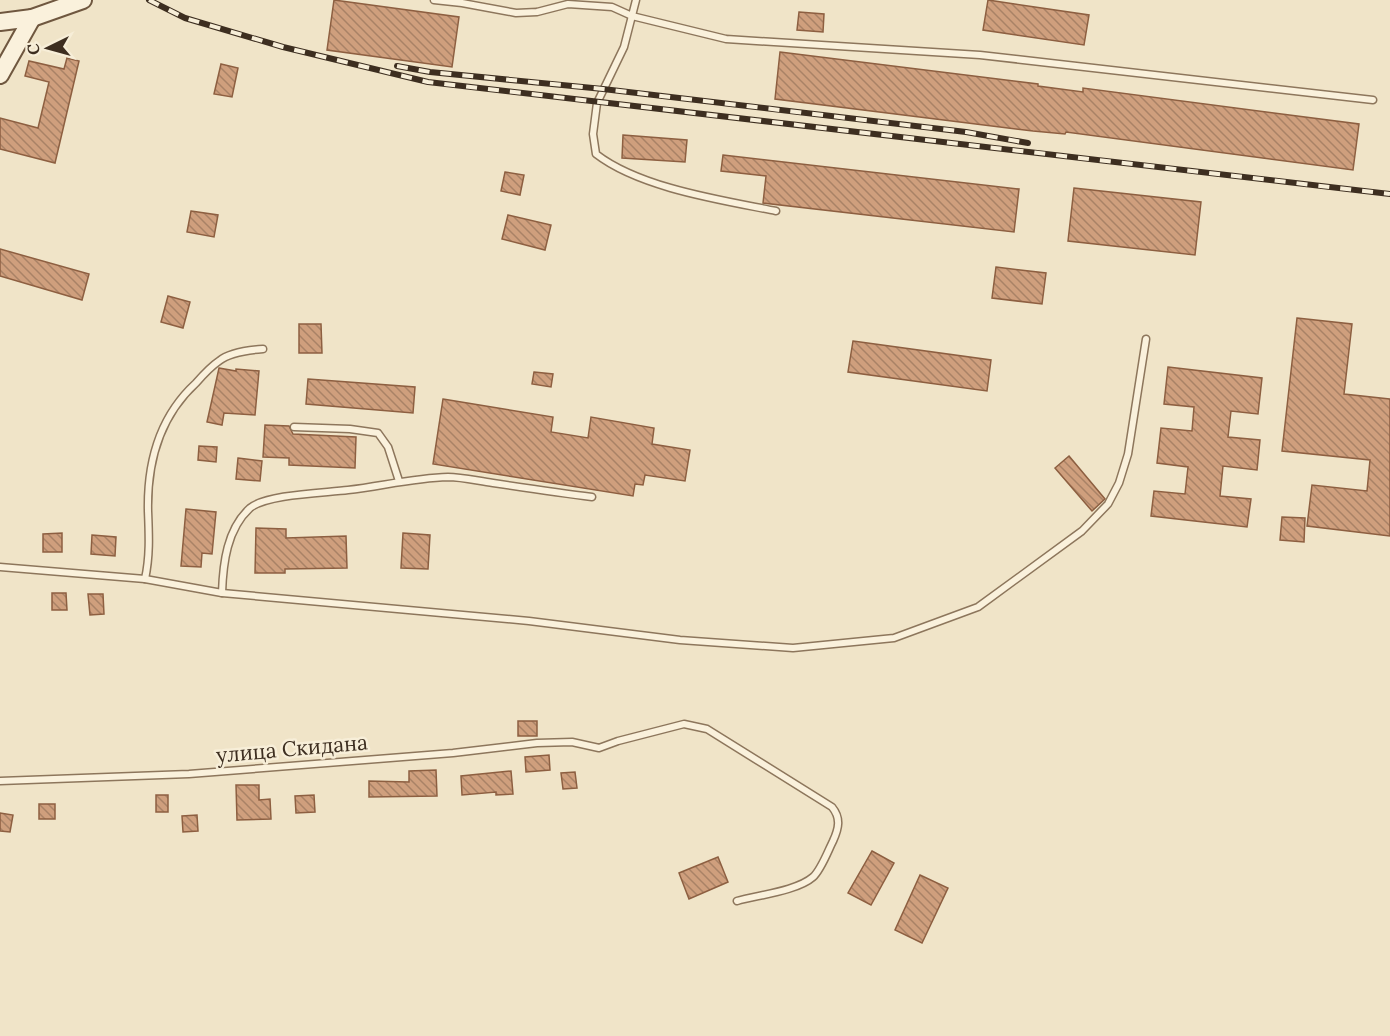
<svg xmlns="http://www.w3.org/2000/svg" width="1390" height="1036" font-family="Lora,serif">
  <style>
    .building { fill: url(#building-back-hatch); stroke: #8d5f41; stroke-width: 1.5 }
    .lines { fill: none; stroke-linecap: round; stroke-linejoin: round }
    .lane-casing { stroke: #8d765c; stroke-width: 9 }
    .secondary-casing { stroke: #6f573f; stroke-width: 20 }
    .lane { stroke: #faf1dc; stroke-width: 6 }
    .secondary { stroke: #faf1dc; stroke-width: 16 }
    .rail-casing { stroke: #3d2e20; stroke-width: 6 }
    .rail { stroke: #f7eed8; stroke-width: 4; stroke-dasharray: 11; stroke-linecap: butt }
    .labels { text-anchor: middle; stroke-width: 5; stroke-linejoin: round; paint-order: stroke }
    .street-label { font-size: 21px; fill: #3d2e20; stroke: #f7eed8 }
  </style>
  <defs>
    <pattern id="building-back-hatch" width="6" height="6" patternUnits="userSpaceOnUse" patternTransform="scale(1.5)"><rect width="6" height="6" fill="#cf9f7d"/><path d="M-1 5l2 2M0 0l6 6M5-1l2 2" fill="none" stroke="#a98266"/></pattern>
  </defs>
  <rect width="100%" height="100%" fill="#f0e4c8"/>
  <!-- building -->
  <g class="building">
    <path d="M334 0 459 17 452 67 327 50Z"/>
    <path d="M988 0 1089 15 1084 45 983 30Z"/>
    <path d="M799 12 824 14 823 32 797 30Z"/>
    <path d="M780 52 1038 84V86L1083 92V88L1359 124 1353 170 1066 132 1065 134 1033 131 775 99Z"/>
    <path d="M67 58 79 61 55 163 0 149V118L38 128 49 82 25 76 29 61 64 69Z"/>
    <path d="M221 64 238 68 232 97 214 94Z"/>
    <path d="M623 135 687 140 685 162 622 158Z"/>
    <path d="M723 155 1019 189 1014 232 763 203 766 176 721 171Z"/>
    <path d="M505 172 524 175 520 195 501 191Z"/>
    <path d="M1074 188 1201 202 1195 255 1068 241Z"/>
    <path d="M191 211 218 215 214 237 187 232Z"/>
    <path d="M508 215 551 225 545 250 502 239Z"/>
    <path d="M0 249 89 274 82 300 0 276Z"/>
    <path d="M996 267 1046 273 1042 304 992 298Z"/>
    <path d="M168 296 190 302 183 328 161 322Z"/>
    <path d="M1297 318 1352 324 1344 394 1390 399V536L1307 526 1312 485 1367 491 1370 460 1282 451Z"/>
    <path d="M299 324H321L322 353H299Z"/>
    <path d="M853 341 991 360 987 391 848 372Z"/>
    <path d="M1168 367 1262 378 1258 414 1231 411 1228 437 1260 440 1257 470 1223 466 1220 496 1251 499 1247 527 1151 516 1154 491 1185 494 1188 467 1157 463 1161 428 1192 431 1194 407 1164 404Z"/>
    <path d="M219 368 236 371V369L259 371 255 415 224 413 222 425 207 422Z"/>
    <path d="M534 372 553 374 551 387 532 384Z"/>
    <path d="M308 379 415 387 413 413 306 404Z"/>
    <path d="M443 399 553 417 551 432 588 438 591 417 654 428 652 444 690 450 685 481 645 475 643 485 635 484 633 496 433 464Z"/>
    <path d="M265 425 289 426 293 434 356 437 355 468 289 465V458L263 457Z"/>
    <path d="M199 446 217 447 216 462 198 460Z"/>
    <path d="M1069 456 1105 499 1092 511 1055 468Z"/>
    <path d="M238 458 262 461 260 481 236 479Z"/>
    <path d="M186 509 216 512 212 554 202 553 201 567 181 566Z"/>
    <path d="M1282 517 1305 518 1304 542 1280 540Z"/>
    <path d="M256 528 286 529V538L346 536 347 568 285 569V573H255Z"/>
    <path d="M62 533V552H43V534Z"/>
    <path d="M403 533 430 535 428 569 401 568Z"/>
    <path d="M92 535 116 537 115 556 91 554Z"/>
    <path d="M52 593H66L67 610H52Z"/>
    <path d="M88 594H103L104 614 90 615Z"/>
    <rect x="518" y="721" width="19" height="15"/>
    <path d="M549 755 550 770 526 772 525 757Z"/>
    <path d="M436 770 437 796 369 797V781L409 782V771Z"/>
    <path d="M511 771 513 794 496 795V792L462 795 461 776Z"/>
    <path d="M575 772 577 788 563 789 561 773Z"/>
    <path d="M236 785H259V800L270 799 271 819 237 820Z"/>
    <rect x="156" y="795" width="12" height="17"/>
    <path d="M314 795 315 812 296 813 295 796Z"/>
    <rect x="39" y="804" width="16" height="15"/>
    <path d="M0 813 13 815 10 832 0 831Z"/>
    <path d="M197 815 198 831 183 832 182 816Z"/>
    <path d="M872 851 894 863 871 905 848 893Z"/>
    <path d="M718 857 728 882 689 899 679 873Z"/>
    <path d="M920 875 948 888 922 943 895 930Z"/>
  </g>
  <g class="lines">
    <!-- lane casing -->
    <g class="lane-casing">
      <g id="lane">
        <path d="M434 0 462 3 516 13 537 12 568 4 612 7 632 16 726 39 980 55 1373 100"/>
        <path d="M636 0 624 47 597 103 593 134 596 154C640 188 721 200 776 211"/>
        <path d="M294 427 350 429 378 433 388 447 399 481"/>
        <path d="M0 567 145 579 222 593 529 621 680 640 793 648 894 638 978 607 1082 531 1108 504 1119 483 1128 454 1146 339"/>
        <path d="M145 579C150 556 149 535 148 511 147 462 159 417 196 383 203 375 210 367 219 361 230 352 249 350 263 349"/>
        <path d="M222 593C223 563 227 529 250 508 267 494 325 493 348 490 382 486 414 478 448 477 462 477 478 481 493 483 526 488 559 493 592 497"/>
        <path d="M0 781 189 774 453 753 537 743 572 742 599 748 618 741 684 724 707 729 832 807C841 818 839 828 833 841 828 851 821 870 813 877 797 891 758 895 737 901"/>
      </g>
    </g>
    <!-- secondary casing -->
    <g class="secondary-casing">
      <g id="secondary">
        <path d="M0 22 32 18 83 0"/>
        <path d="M0 75 32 18"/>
      </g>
    </g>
    <!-- lane -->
    <use href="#lane" class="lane"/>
    <!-- secondary -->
    <use href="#secondary" class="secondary"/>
    <!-- rail casing -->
    <g class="rail-casing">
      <g id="rail">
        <path d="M149 0 185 18 283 47 428 82 1390 194"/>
        <path d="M397 66 430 72 603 89 966 132 1028 143"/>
      </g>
    </g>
    <!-- rail -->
    <use href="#rail" class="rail"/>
  </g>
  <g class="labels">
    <!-- street labels -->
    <g class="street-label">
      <text transform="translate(292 749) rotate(-5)" y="7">улица Скидана</text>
    </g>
  </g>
  <!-- north arrow -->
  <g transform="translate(48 48) rotate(265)" stroke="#f7eed8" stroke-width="4.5" paint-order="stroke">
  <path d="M0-4.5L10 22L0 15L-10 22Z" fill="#3d2e20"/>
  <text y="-9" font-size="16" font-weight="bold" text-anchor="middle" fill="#3d2e20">С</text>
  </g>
</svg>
